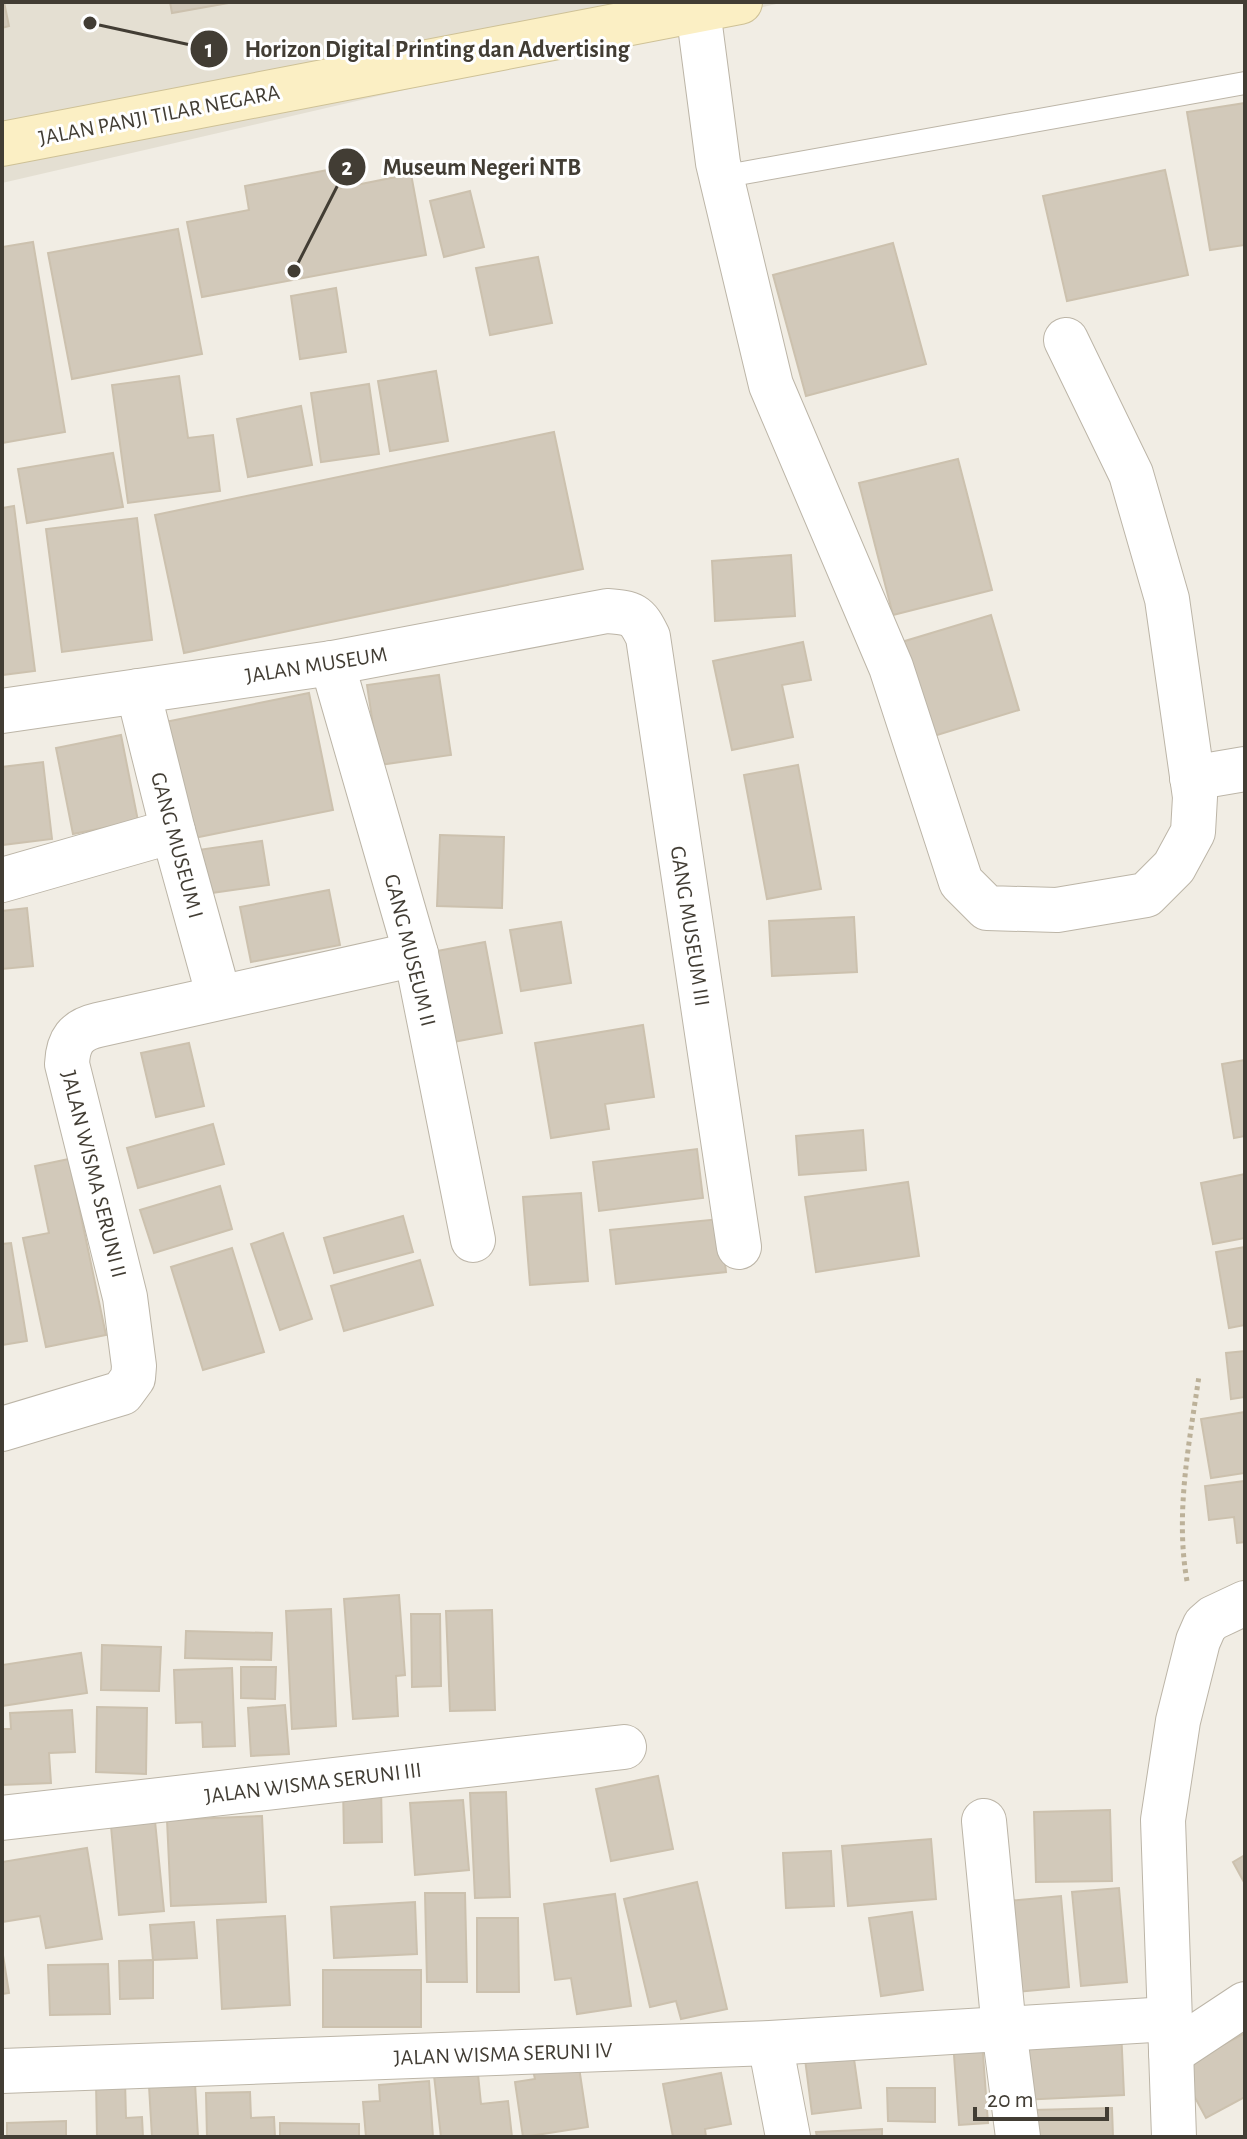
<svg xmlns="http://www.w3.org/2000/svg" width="1247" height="2139" font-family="'Alegreya Sans',sans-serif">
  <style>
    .residential { fill: #e4dfd2 }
    .building { fill: #d2c9ba; stroke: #ccc1ae; stroke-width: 2 }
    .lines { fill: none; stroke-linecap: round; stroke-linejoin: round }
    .lane-casing { stroke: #bcb5a7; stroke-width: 24 }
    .street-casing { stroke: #bcb5a7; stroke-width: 46 }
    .secondary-casing { stroke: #cec196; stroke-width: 46 }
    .path { stroke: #bcb199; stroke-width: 5; stroke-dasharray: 4 4; stroke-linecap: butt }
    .lane { stroke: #fff; stroke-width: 22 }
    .street { stroke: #fff; stroke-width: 44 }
    .secondary { stroke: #fbefc4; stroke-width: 44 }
    .labels { text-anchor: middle; stroke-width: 6; stroke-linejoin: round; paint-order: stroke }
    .street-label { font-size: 22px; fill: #423d34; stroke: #fff }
    .leader { fill: none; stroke: #423d34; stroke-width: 3 }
    .callout-dot { fill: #423d34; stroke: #fff; stroke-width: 3 }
    .mark-label { font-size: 24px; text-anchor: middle; font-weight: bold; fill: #fff }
    .callout-label { font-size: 24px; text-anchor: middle; font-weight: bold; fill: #423d34; stroke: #fff; stroke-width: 6; stroke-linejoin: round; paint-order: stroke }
  </style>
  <rect width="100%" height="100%" fill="#f1ede4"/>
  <!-- residential -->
  <path class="residential" d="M2 2H785L2 183Z"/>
  <!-- building -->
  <g class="building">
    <path d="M2 2H4L9 26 2 28Z"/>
    <path d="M170 2H234L172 13Z"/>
    <path d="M1245 103V245L1210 250 1187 112Z"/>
    <path d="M338 168 341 188 411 174 426 255 202 297 187 222 249 210 245 186Z"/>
    <path d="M1165 170 1188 275 1067 301 1043 196Z"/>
    <path d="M470 191 484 247 444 257 430 201Z"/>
    <path d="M178 229 202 354 72 379 48 253Z"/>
    <path d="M33 242 65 432 2 443V247Z"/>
    <path d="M893 243 926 364 806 396 773 275Z"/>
    <path d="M538 257 552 323 490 335 476 268Z"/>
    <path d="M336 288 346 352 300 359 291 296Z"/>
    <path d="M436 371 448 441 390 451 378 381Z"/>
    <path d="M179 376 188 438 213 435 220 491 128 503 112 385Z"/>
    <path d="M369 384 379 454 321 462 311 393Z"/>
    <path d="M301 406 312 465 248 477 237 419Z"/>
    <path d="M554 432 583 569 184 653 155 515Z"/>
    <path d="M113 453 123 507 27 523 18 469Z"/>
    <path d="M958 459 992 590 893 615 859 483Z"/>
    <path d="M14 506 35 671 2 675V508Z"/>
    <path d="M137 518 152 640 62 652 46 529Z"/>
    <path d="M791 555 795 616 715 621 712 561Z"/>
    <path d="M991 615 1019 710 924 739 895 644Z"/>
    <path d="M803 642 811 680 782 685 793 737 732 750 713 661Z"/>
    <path d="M439 675 451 755 379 765 367 685Z"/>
    <path d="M309 693 333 810 189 839 165 722Z"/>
    <path d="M121 735 138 821 73 834 56 748Z"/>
    <path d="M43 762 52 839 2 845V767Z"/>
    <path d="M798 765 821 889 767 899 744 775Z"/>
    <path d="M440 835 504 837 502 908 437 906Z"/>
    <path d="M262 841 269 885 204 894 198 850Z"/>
    <path d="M329 890 340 945 251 962 240 907Z"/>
    <path d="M27 908 33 966 2 969V911Z"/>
    <path d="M854 917 857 972 772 976 769 921Z"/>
    <path d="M561 922 571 983 521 991 510 930Z"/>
    <path d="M485 942 502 1033 453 1042 437 951Z"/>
    <path d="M643 1025 654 1097 605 1104 609 1129 551 1138 535 1043Z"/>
    <path d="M189 1043 204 1106 156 1117 141 1053Z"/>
    <path d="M1245 1060V1136L1234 1138 1222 1064Z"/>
    <path d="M213 1124 224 1164 138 1188 127 1148Z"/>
    <path d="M863 1130 866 1170 799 1175 796 1136Z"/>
    <path d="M697 1149 703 1198 599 1211 593 1162Z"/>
    <path d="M69 1159 106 1335 46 1347 23 1238 49 1233 35 1166Z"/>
    <path d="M1245 1174V1238L1213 1244 1201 1183Z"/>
    <path d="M908 1182 919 1256 816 1272 805 1197Z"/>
    <path d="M220 1186 232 1229 154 1253 140 1210Z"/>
    <path d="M581 1193 588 1281 530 1285 523 1197Z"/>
    <path d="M403 1216 413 1252 334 1273 324 1238Z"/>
    <path d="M720 1219 726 1272 616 1284 610 1230Z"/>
    <path d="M283 1233 312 1319 280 1330 251 1244Z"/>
    <path d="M11 1243 27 1341 2 1345V1244Z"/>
    <path d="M1245 1247V1325L1229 1328 1216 1252Z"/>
    <path d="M232 1248 264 1352 203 1370 171 1267Z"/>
    <path d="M420 1260 433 1305 344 1331 331 1286Z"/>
    <path d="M1245 1351V1397L1231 1399 1226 1353Z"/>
    <path d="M1245 1412V1473L1211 1478 1201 1419Z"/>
    <path d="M1245 1481V1542L1237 1543 1234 1517 1209 1520 1205 1486Z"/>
    <path d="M399 1595 405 1675 396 1676 398 1716 353 1719 344 1599Z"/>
    <path d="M331 1609 336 1726 292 1729 286 1611Z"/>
    <path d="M492 1610 495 1710 450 1711 446 1611Z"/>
    <path d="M411 1614H440L441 1686 412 1687Z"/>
    <path d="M186 1631 272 1633 271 1660 185 1658Z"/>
    <path d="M102 1645 161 1647 159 1691 101 1690Z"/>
    <path d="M81 1653 87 1693 2 1706V1665Z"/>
    <path d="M241 1667H276L275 1699 241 1698Z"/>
    <path d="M232 1668 235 1746 203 1747 202 1722 176 1723 174 1670Z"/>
    <path d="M285 1705 289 1754 251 1756 248 1708Z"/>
    <path d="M97 1707 147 1708 146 1774 96 1772Z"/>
    <path d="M72 1710 75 1752 49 1753 51 1783 2 1785V1729H11L10 1713Z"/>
    <path d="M658 1776 673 1849 611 1861 596 1789Z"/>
    <path d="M343 1784H381L382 1842 344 1843Z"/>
    <path d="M506 1792 510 1897 475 1898 470 1793Z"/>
    <path d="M463 1800 469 1870 415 1875 410 1803Z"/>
    <path d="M1110 1810 1112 1881 1036 1882 1034 1812Z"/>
    <path d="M154 1811 164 1911 119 1915 110 1815Z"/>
    <path d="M262 1816 266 1902 171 1906 167 1820Z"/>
    <path d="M931 1839 936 1899 848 1906 842 1846Z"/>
    <path d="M87 1848 102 1939 46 1948 40 1916 2 1922V1862Z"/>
    <path d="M831 1851 834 1906 786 1908 783 1853Z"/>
    <path d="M1245 1855V1884L1233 1862Z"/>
    <path d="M697 1882 727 2009 681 2019 676 2001 650 2007 624 1899Z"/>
    <path d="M1119 1888 1127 1982 1081 1986 1072 1892Z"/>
    <path d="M425 1893H465L467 1982H427Z"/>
    <path d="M615 1894 631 2006 577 2014 571 1978 555 1980 544 1904Z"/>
    <path d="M1061 1896 1069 1987 1005 1993 996 1902Z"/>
    <path d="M415 1902 417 1954 334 1958 331 1907Z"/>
    <path d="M912 1912 923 1990 881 1996 869 1918Z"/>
    <path d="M285 1916 290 2005 222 2009 217 1920Z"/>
    <path d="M477 1918H518L519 1992H477Z"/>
    <path d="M194 1922 197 1958 153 1960 150 1925Z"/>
    <path d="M2 1949 9 1993 2 1994Z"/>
    <path d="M153 1960V1998L120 1999 119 1961Z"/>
    <path d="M108 1964 110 2014 50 2015 48 1965Z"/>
    <rect x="323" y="1970" width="98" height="57"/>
    <path d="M1121 2029 1124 2095 1021 2100 1018 2033Z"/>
    <path d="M1245 2033V2097L1206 2118 1179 2068Z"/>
    <path d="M982 2040 988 2123 959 2125 953 2041Z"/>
    <path d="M853 2052 861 2108 812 2114 805 2059Z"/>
    <path d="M476 2054 481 2104 508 2101 512 2137H441L432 2058Z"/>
    <path d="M577 2054 588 2127 523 2137 515 2082 535 2079 531 2061Z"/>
    <path d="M721 2073 731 2124 705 2129 706 2137H673L663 2084Z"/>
    <path d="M125 2081 126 2118 142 2117 143 2137H97L96 2082Z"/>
    <path d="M429 2081 433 2137H366L363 2102 380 2101 379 2085Z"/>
    <path d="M195 2083 198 2137H152L149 2086Z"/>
    <path d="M887 2088H935V2122L888 2121Z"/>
    <path d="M250 2092 251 2118 274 2117 275 2137H207L206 2093Z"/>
    <path d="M1112 2108 1113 2137H1034L1033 2110Z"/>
    <path d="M66 2121V2137H7V2123Z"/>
    <path d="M280 2123 359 2124V2137H280Z"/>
    <path d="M882 2129V2137H817L816 2132Z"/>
  </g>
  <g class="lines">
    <!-- lane casing -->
    <g class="lane-casing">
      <path id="lane" d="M721 177 1245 83"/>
    </g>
    <!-- street casing -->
    <g class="street-casing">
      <g id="street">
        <path d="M698 10 718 163 771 385 891 667 961 882 987 908 1057 910 1146 895 1174 867 1193 832 1195 797 1167 599 1131 474 1066 340"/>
        <path d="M332 663 416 954 473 1240"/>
        <path d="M138 691 173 831 219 997"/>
        <path d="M2 711 332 663 607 611C633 613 637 614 648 637L739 1247"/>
        <path d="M1192 778 1245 769"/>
        <path d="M2 880 173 831"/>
        <path d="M2 1429 122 1393 133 1378 134 1366 125 1297 67 1064C68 1041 76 1030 98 1025L416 954"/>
        <path d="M2 1818 624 1747"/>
        <path d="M984 1821 1004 2029 1018 2137"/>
        <path d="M770 2043 788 2137"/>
        <path d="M1171 2053 1245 2004"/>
        <path d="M2 2071 770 2043 1169 2019"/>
        <path d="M1174 2137 1163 1820 1178 1721 1198 1641 1205 1625 1213 1618 1245 1603"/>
      </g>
    </g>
    <!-- secondary casing -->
    <g class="secondary-casing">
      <path id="secondary" d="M2 144 740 2"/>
    </g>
    <!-- path -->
    <path class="path" d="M1187 1581C1175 1514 1189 1444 1199 1376"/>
    <!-- lane -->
    <use href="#lane" class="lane"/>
    <!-- street -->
    <use href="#street" class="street"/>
    <!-- secondary -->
    <use href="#secondary" class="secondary"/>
  </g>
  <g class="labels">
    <!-- street labels -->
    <g class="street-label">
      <text transform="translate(159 114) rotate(-11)" y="8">JALAN PANJI TILAR NEGARA</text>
      <text transform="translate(316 664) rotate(-9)" y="8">JALAN MUSEUM</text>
      <text transform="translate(178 845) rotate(75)" y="8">GANG MUSEUM I</text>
      <text transform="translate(691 926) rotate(81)" y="8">GANG MUSEUM III</text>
      <text transform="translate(411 950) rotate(76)" y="8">GANG MUSEUM II</text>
      <text transform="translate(95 1174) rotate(76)" y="8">JALAN WISMA SERUNI II</text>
      <text transform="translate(313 1782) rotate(-7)" y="8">JALAN WISMA SERUNI III</text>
      <text transform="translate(503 2053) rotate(-2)" y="8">JALAN WISMA SERUNI IV</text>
    </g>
  </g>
  <!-- callouts -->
  <path class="leader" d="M90 23L209 49M294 271L347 167"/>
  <g class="callout-dot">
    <circle cx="90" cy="23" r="8"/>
    <circle cx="294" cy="271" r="8"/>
    <circle cx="209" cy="49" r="20"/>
    <circle cx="347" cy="167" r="20"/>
  </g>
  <g class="mark-label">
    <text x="209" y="57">1</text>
    <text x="347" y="175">2</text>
  </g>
  <g class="callout-label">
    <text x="437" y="57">Horizon Digital Printing dan Advertising</text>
    <text x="482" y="175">Museum Negeri NTB</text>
  </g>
  <!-- border -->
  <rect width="1247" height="2139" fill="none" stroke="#423d34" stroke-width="8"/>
  <!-- scale -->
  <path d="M975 2107v12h132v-12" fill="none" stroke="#423d34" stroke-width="4"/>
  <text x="987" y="2107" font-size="24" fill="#423d34" stroke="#ffffff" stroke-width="6" paint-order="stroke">20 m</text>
</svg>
